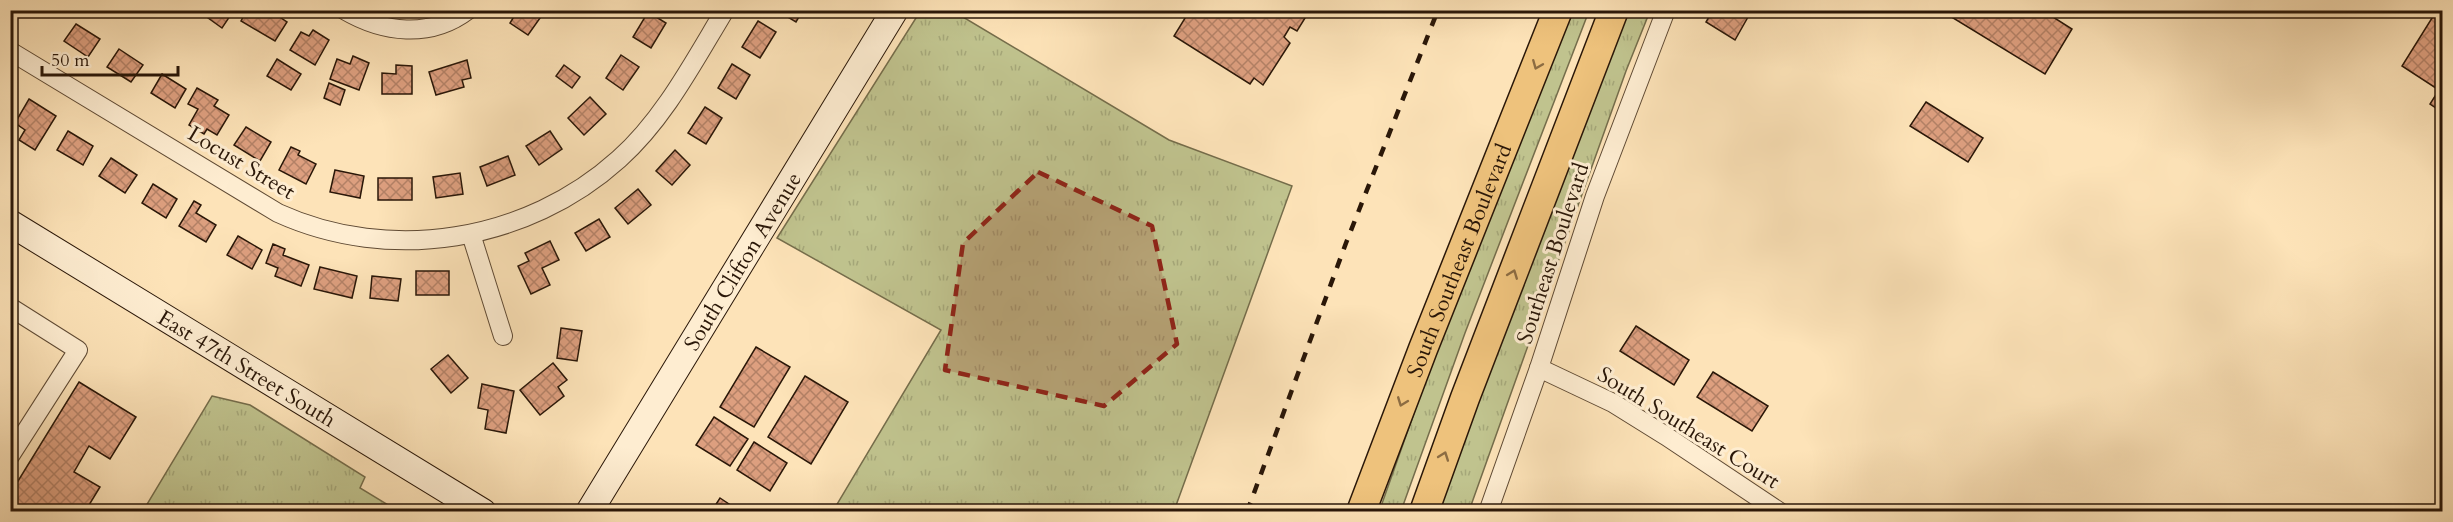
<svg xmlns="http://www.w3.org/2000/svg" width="2453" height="522" font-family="Cardo,serif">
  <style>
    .grass { fill: url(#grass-tufts); stroke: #756d4b; stroke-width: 1.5 }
    .building { fill: url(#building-cross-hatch); stroke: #2a1708; stroke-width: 1.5 }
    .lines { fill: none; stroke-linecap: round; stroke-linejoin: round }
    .street-casing { stroke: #5f4a34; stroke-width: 20 }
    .secondary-casing { stroke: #2a1708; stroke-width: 28 }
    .primary-casing { stroke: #2a1708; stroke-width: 31 }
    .street { stroke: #feedd1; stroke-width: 18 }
    .secondary { stroke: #feedd1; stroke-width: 26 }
    .primary { stroke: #eec27c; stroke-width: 28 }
    .rail { stroke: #2a1708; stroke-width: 4.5; stroke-dasharray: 10 10; stroke-linecap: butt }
    .oneway { stroke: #8c6c42 }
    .marked { fill: #8f2418; fill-opacity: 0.2; stroke: #8f2418; stroke-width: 4.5; stroke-dasharray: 12 8; stroke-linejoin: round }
    .labels { text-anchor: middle; stroke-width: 6; stroke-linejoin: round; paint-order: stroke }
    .street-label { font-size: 22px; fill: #2a1708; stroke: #feedd1 }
  </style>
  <defs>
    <pattern id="grass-tufts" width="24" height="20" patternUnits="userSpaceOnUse" patternTransform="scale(1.5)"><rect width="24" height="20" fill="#c0c38e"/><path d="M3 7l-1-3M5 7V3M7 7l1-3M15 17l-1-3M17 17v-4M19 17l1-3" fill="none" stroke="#a5a779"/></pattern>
    <pattern id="building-cross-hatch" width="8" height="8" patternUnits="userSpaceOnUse" patternTransform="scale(1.5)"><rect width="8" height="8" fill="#dd9f7f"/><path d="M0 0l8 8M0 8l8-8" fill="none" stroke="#b38166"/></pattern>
  </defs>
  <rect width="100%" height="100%" fill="#fde3b8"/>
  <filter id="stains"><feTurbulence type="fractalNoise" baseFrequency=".00333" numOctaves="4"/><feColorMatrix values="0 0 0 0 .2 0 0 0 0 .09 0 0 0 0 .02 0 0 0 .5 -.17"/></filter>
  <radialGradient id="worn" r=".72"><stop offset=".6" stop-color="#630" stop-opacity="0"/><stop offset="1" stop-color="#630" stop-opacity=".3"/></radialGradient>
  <!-- grass -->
  <g class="grass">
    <path d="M921 10 953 11 1169 140 1292 186 1174 511H833L941 330 777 238Z"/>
    <path d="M1569 11H1589L1465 333 1401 511 1379 512 1435 354Z"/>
    <path d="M1626 11H1650L1626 71 1469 511 1436 512Z"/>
    <path d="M212 396 250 405 365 477 360 488 398 511H143Z"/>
  </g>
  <!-- building -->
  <g class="building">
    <path d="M197 10H234L222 28Z"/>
    <path d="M247 10H269L287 22 275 41 241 21Z"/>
    <path d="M518 10H545V11L528 35 510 23Z"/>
    <path d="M776 10H803L796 22Z"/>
    <path d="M1190 10H1310L1297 31 1290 27 1284 37 1290 43 1263 85 1254 78 1250 84 1174 36Z"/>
    <path d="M1713 10H1737L1748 17 1735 40 1706 22Z"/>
    <path d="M1940 10H2042L2072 29 2045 74Z"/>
    <path d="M2437 10H2442V112L2430 104 2439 90 2402 66Z"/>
    <path d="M648 12 666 23 651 48 633 37Z"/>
    <path d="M758 21 776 32 760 58 742 47Z"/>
    <path d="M76 24 100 39 88 57 64 41Z"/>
    <path d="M313 30 329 40 315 65 290 50 301 32 309 36Z"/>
    <path d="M119 49 143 65 131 82 107 67Z"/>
    <path d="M621 55 639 67 623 90 606 78Z"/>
    <path d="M353 56 369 63 359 90 330 79 337 59 350 64Z"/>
    <path d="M277 59 301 74 291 90 267 76Z"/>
    <path d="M467 60 471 78 462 80 464 87 436 95 429 72Z"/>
    <path d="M732 64 750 75 736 99 718 88Z"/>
    <path d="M396 65 412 66V94H382V73L396 74Z"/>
    <path d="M564 65 580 77 572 88 556 76Z"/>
    <path d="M162 74 186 89 175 108 151 93Z"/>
    <path d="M329 83 345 90 340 105 324 98Z"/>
    <path d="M197 88 218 100 214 106 229 115 217 135 207 129 204 134 189 125 198 109 188 104Z"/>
    <path d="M590 97 606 114 584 135 568 118Z"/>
    <path d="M29 99 56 116 35 150 19 140 25 130 15 123Z"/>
    <path d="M1926 102 1983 138 1968 162 1910 126Z"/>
    <path d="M705 107 722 118 706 144 688 133Z"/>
    <path d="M246 127 271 142 260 161 234 145Z"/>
    <path d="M68 131 93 146 83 165 57 150Z"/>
    <path d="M550 131 562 149 539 165 526 146Z"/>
    <path d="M291 147 300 151 298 155 316 164 306 184 279 170Z"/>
    <path d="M675 150 690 165 672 185 656 171Z"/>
    <path d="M508 156 515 175 487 186 480 167Z"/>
    <path d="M111 158 137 175 125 193 99 176Z"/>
    <path d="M335 170 364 176 360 198 330 192Z"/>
    <path d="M460 173 463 194 436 198 433 177Z"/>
    <rect x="378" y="178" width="34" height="22"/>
    <path d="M153 184 177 199 166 218 142 203Z"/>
    <path d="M638 189 651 205 628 224 615 208Z"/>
    <path d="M194 201 201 205 196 213 216 225 206 242 179 226Z"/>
    <path d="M599 219 610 237 586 251 575 233Z"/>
    <path d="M238 236 262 250 252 269 227 255Z"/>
    <path d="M550 241 559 260 542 268 550 285 531 294 518 266 529 261 525 253Z"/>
    <path d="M273 244 285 249 283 255 309 265 301 286 275 276 278 268 266 263Z"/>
    <path d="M320 267 357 276 352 298 314 289Z"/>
    <rect x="416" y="271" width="33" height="24"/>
    <path d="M372 276 401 279 398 301 370 298Z"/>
    <path d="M1636 326 1689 360 1674 385 1620 351Z"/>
    <path d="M561 328 582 331 577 361 557 358Z"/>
    <path d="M756 347 790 367 754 427 720 407Z"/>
    <path d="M448 355 468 378 451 393 431 369Z"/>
    <path d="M553 363 567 380 558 387 564 396 540 415 520 390Z"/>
    <path d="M1713 372 1768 406 1752 431 1697 397Z"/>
    <path d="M805 376 848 402 811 464 768 437Z"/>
    <path d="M79 382 136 417 110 459 89 446 74 472 100 487 86 510 78 505 74 512H10V494Z"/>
    <path d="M482 384 514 391 506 433 485 429 488 410 478 408Z"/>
    <path d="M714 417 748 439 730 466 696 445Z"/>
    <path d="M754 442 787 463 770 491 737 470Z"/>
    <path d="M720 498 741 512H711Z"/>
  </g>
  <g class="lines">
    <!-- street casing -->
    <g class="street-casing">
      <g id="street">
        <path d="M344 10C383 33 430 39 468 10"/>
        <path d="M10 51 278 213C390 264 527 242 619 159 664 119 694 61 725 10"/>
        <path d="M471 234 503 336"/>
        <path d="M10 307 78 350 10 456"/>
        <path d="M1539 368 1613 403 1666 436 1780 512"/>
        <path d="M1488 512 1539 368 1595 196 1666 10"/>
      </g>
    </g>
    <!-- secondary casing -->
    <g class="secondary-casing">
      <g id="secondary">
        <path id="s1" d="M10 223 483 512"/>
        <path id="s2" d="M589 512 895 10"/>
      </g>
    </g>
    <!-- primary casing -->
    <g class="primary-casing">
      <g id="primary">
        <path id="s3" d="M1361 512 1423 349 1558 10"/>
        <path d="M1424 512 1465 398 1614 10"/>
      </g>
    </g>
    <!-- street -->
    <use href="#street" class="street"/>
    <!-- secondary -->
    <use href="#secondary" class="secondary"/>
    <!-- primary -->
    <use href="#primary" class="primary"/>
    <!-- rail -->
    <path class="rail" d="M1247 512 1346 243 1438 10"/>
  </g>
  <!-- one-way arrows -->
  <defs><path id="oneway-chevron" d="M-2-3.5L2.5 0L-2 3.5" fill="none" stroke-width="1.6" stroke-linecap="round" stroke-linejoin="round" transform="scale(1.5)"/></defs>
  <g class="oneway">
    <use href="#oneway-chevron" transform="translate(1537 65) rotate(112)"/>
    <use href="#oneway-chevron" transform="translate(1513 274) rotate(-69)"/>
    <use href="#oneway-chevron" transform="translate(1402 402) rotate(111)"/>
    <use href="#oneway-chevron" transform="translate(1444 456) rotate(-70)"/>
  </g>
  <!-- marked area -->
  <path class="marked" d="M1038 172 1152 226 1177 344 1104 406 945 370 963 243Z"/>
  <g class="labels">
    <!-- street labels -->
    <g class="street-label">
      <text transform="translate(242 162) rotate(31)" y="8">Locust Street</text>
      <text transform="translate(1552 253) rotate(-72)" y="8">Southeast Boulevard</text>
      <text dy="8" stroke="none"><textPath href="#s2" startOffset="294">South Clifton Avenue</textPath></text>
      <text dy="8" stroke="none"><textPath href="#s3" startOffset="270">South Southeast Boulevard</textPath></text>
      <text dy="8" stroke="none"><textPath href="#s1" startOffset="278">East 47th Street South</textPath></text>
      <text transform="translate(1689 427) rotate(32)" y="8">South Southeast Court</text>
    </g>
  </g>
  <!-- margin -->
  <rect width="2453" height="522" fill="none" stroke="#fde3b8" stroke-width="36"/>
  <rect x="12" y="12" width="2429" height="498" fill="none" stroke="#2a1708" stroke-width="3"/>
  <rect x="18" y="18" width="2417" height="486" fill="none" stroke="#2a1708" stroke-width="1.5"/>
  <!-- scale -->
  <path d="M42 66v9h136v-9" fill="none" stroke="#2a1708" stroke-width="3"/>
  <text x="51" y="66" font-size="18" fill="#2a1708" stroke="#feedd1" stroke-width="4.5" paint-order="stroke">50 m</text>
  <rect width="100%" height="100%" filter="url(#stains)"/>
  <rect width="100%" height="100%" fill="url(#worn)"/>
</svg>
